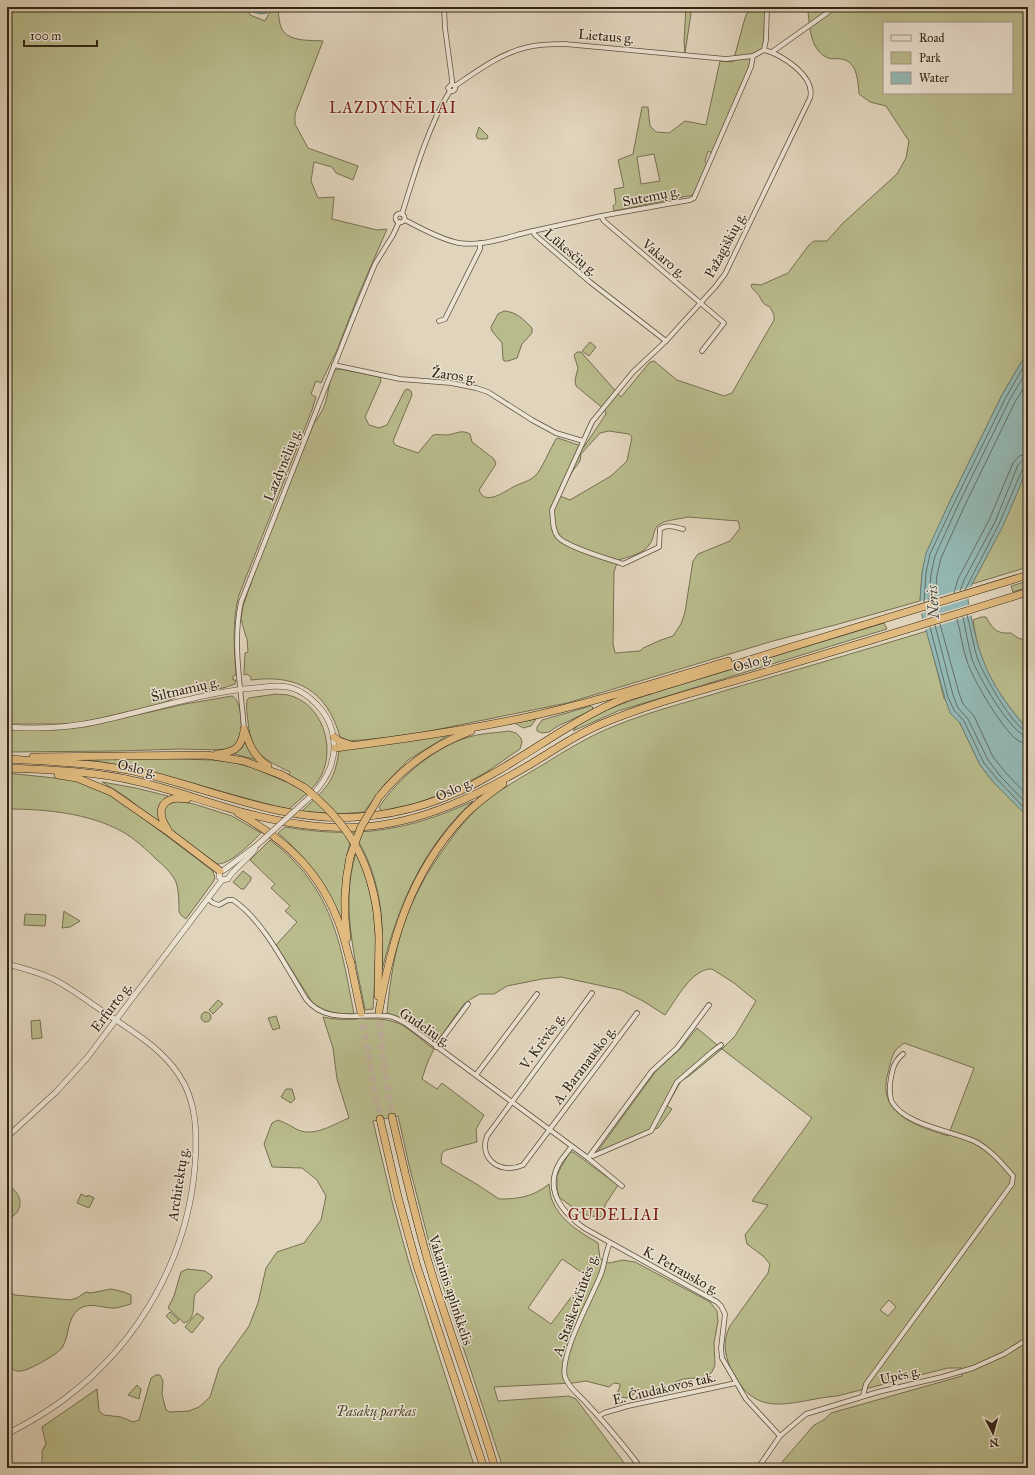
<svg xmlns="http://www.w3.org/2000/svg" width="1035" height="1475" font-family="'IM FELL Great Primer',serif">
  <style>
    .green { fill: #b9bb8c; stroke: #767052; fill-rule: evenodd }
    .water { fill: #94b8b4; stroke: #6d7e75 }
    .pier { fill: #e1d4bc }
    .lines { fill: none; stroke-linecap: round; stroke-linejoin: round }
    .shore { stroke: #646f66; stroke-width: 1 }
    .trunk-tunnel { stroke: #beb19b; stroke-width: 7; stroke-dasharray: 7 3.5; stroke-linecap: butt }
    .minor-casing { stroke: #5e5240; stroke-width: 5.5 }
    .tertiary-casing { stroke: #5e5240; stroke-width: 6 }
    .trunk-casing { stroke: #332617; stroke-width: 8 }
    .minor { stroke: #ece3d3; stroke-width: 4 }
    .tertiary { stroke: #ece3d3; stroke-width: 5 }
    .trunk { stroke: #e0ba7e; stroke-width: 7 }
    .tertiary-bridge-casing { stroke: #5e5240; stroke-width: 6; stroke-linecap: butt }
    .trunk-bridge-casing { stroke: #332617; stroke-width: 8; stroke-linecap: butt }
    .tertiary-bridge { stroke: #ece3d3; stroke-width: 5 }
    .trunk-bridge { stroke: #e0ba7e; stroke-width: 7 }
    .labels { text-anchor: middle; stroke-width: 3; stroke-linejoin: round; paint-order: stroke }
    .street-label { font-size: 14px; fill: #332617; stroke: #ece3d3 }
    .park-label { font-size: 14px; font-style: italic; fill: #544b34; stroke: #ece3d3 }
    .water-label { font-size: 15px; font-style: italic; fill: #4b4a3e; stroke: #ece3d3 }
    .quarter-label { font-size: 16px; letter-spacing: 1px; fill: #7a1f14; stroke: #ece3d3 }
  </style>
  <rect width="100%" height="100%" fill="#e1d4bc"/>
  <filter id="stains"><feTurbulence type="fractalNoise" baseFrequency=".005" numOctaves="4"/><feColorMatrix values="0 0 0 0 .2 0 0 0 0 .09 0 0 0 0 .02 0 0 0 .5 -.17"/></filter>
  <radialGradient id="worn" r=".72"><stop offset=".6" stop-color="#630" stop-opacity="0"/><stop offset="1" stop-color="#630" stop-opacity=".3"/></radialGradient>
  <!-- green -->
  <g class="green">
    <path d="M7 7H249L250 15 265 21 272 8 278 9C279 15 279 26 283 31 291 42 311 40 323 41L295 114V124L308 148 358 166 353 180 336 173 332 167 314 162 311 181 318 198 334 197 332 219 377 230 387 229 358 296 337 350 321 383 316 381 311 394 316 397 312 410 239 595C232 621 234 648 236 675L233 676V680H236L235 684 223 688 209 689 208 687 177 695V697L163 703 101 718 70 724H7Z"/>
    <path d="M686 7H692L685 53 684 41Z"/>
    <path d="M750 7H765L764 41 763 48 753 55 752 61 712 153 708 151 705 161 707 165 693 195 614 211 613 206 616 203 614 189 624 187 618 160 633 154 642 107H648L650 126 656 132 669 133 685 121 706 125 720 61 733 62 745 18ZM654 154 660 181 641 184 637 157Z"/>
    <path d="M792 7H1028V351L1002 395 951 499 927 553 922 573 920 601 835 625 773 641 567 703 425 732 383 738 350 741 340 737C327 691 298 674 251 680V677L247 674 244 675 245 653 248 652 247 638 246 637 241 619 243 606 262 552 314 423C320 415 325 407 327 397 329 388 329 378 335 370L340 369 380 377 381 381 365 417 369 425 379 428 387 425 405 390 408 389 411 391 412 395 393 441 395 445 418 453 433 435C438 434 442 435 447 435 456 434 461 429 470 434L472 442 494 459 496 464 479 490C485 507 505 491 515 486 521 483 530 481 535 476 541 471 551 447 556 439L558 438 584 447 606 414 605 410 576 386 575 380 578 368 574 355 577 352H581L621 397 650 362 654 361 677 380 683 382 724 396 732 393 774 320V315L770 307C760 303 763 300 757 293 754 290 752 290 751 285L752 284 761 285 788 273 809 245 814 241H827L843 223 897 174 906 158 909 141 886 106 870 102 859 94C858 80 857 61 841 59 835 58 831 60 826 57 810 48 810 28 808 12ZM884 23H1012V93H884ZM609 431 629 434 632 437 627 461 611 476 570 500 560 496 572 472 580 461 581 454 600 433ZM688 517 738 521 740 528 730 541 698 554 693 561 685 612 681 624 673 636 661 640 643 648 640 651 615 653 613 644 614 572 618 560C628 557 643 554 649 545 655 539 652 528 660 524 666 520 680 519 688 517Z"/>
    <path d="M479 127 488 136 487 139H478L476 136Z"/>
    <path d="M504 311C517 312 523 319 532 328V333L522 344 517 358 508 361H504L503 359 502 343 492 331 491 327 498 314Z"/>
    <path d="M590 342 596 347 589 356 582 351Z"/>
    <path d="M1028 464V567L972 584C993 545 1013 506 1028 464Z"/>
    <path d="M1028 581V587L1013 592 1011 586Z"/>
    <path d="M981 617H986C993 629 996 634 1011 633L1018 638 1028 641V730C1010 709 990 683 981 656 977 645 975 632 973 620Z"/>
    <path d="M884 623 887 629 618 711 573 731C581 716 636 699 653 693Z"/>
    <path d="M927 631 944 698 960 723 980 765 994 783 1028 817V1468H777L813 1426 825 1419 831 1413 962 1376V1368H948L837 1396C790 1400 756 1423 730 1367 724 1352 723 1340 730 1326L768 1273 770 1264 763 1256 747 1244 745 1235 768 1205 752 1201 812 1118 722 1049 689 1076 681 1081 667 1106 672 1109 658 1128 649 1131 597 1152 656 1071 680 1049 697 1028 722 1049 735 1036 756 1001 734 983 712 969C692 968 676 1000 665 1015L643 1001 621 990 561 977 542 979 507 986 494 994H480L471 999 464 1004 436 1043C421 1032 405 1017 387 1013 393 947 406 900 446 846 455 833 466 819 478 808 498 790 522 777 544 764 568 749 591 735 617 725 654 710 693 701 730 689 796 670 861 651 927 631ZM904 1043 974 1068 948 1136C917 1126 876 1114 888 1073 890 1066 891 1057 895 1051 897 1048 901 1046 904 1043ZM889 1300 896 1307 888 1316 880 1310Z"/>
    <path d="M276 694C280 695 285 694 288 695 322 703 336 747 321 776 314 789 300 799 289 809 221 794 156 768 87 760L156 758 211 760 232 762 254 768 286 782 290 772C263 759 251 754 248 721 247 714 246 707 247 700L249 698Z"/>
    <path d="M232 696C241 700 242 723 241 733 241 737 238 742 236 745L225 750 179 749 119 751 7 752V729L56 730 85 727 185 704Z"/>
    <path d="M591 706 593 707 592 710 558 726 549 732 542 733 537 731V727L542 720Z"/>
    <path d="M536 719 531 726 523 728 515 723Z"/>
    <path d="M509 731 516 733 521 738 522 742 520 749 485 773 459 787 439 795 417 803 381 811 379 807C399 778 434 747 469 737 482 733 496 733 509 731Z"/>
    <path d="M449 735 408 760 384 785 364 812 338 814 302 811C325 789 335 783 339 750Z"/>
    <path d="M245 742 257 760 234 754 242 748Z"/>
    <path d="M7 773 74 780 115 797 213 871 215 878 213 882 186 919 181 915 179 912C179 903 179 891 176 882 172 873 163 865 156 859 146 849 135 839 123 832 89 813 45 809 7 809Z"/>
    <path d="M102 782 136 788 168 796C161 802 158 815 160 824L126 797Z"/>
    <path d="M177 801 194 804 232 816 261 833C252 842 230 865 217 864L171 830 165 822 164 808 166 805Z"/>
    <path d="M473 801C423 847 398 905 382 970 384 923 382 884 359 842L350 843C343 869 341 894 342 920 325 883 309 860 278 833L285 827C356 839 409 831 473 801Z"/>
    <path d="M270 840C333 888 340 941 354 1014 338 1014 325 1013 312 1002L276 945 297 922 285 911 290 906 271 888 275 884 250 860Z"/>
    <path d="M356 853C381 907 376 951 373 1009L365 1010C355 957 340 905 356 853Z"/>
    <path d="M243 871 251 877V880L244 889H241L233 882Z"/>
    <path d="M64 911 65 912 80 921 70 927 62 928Z"/>
    <path d="M25 914 46 915 45 926 24 925Z"/>
    <path d="M218 1000 223 1004 213 1014 209 1010Z"/>
    <circle cx="206" cy="1017" r="5"/>
    <path d="M276 1016 280 1028 273 1030 268 1018Z"/>
    <path d="M323 1017C346 1023 374 1015 395 1022 408 1026 422 1041 434 1049L428 1061 422 1079 437 1089 442 1083 484 1115 476 1129 477 1142 446 1150 442 1153 441 1163 478 1185 499 1199C518 1199 533 1197 549 1184 550 1189 550 1196 552 1200 560 1221 580 1232 598 1243L600 1259 609 1263 623 1260 635 1262 710 1302 717 1311 718 1321 714 1343 715 1365 712 1372 707 1377 683 1379 653 1392 639 1391 627 1398 621 1397 617 1394 620 1386V1384L614 1383 609 1387 586 1381 573 1383 494 1387 498 1401 569 1396 576 1399 628 1468H503L431 1250 409 1165 398 1116 373 1121 393 1205 409 1263 475 1468H37L42 1464V1451L46 1444 42 1427 97 1389 99 1411 104 1415 121 1417 133 1422 139 1420 151 1378 156 1375H160L163 1381 162 1394 166 1410 170 1412 189 1411 199 1407 210 1397 219 1368 249 1326 258 1303 266 1268 277 1252 304 1243 321 1220 326 1196 317 1180 302 1168 272 1167 264 1144 272 1123 278 1120C286 1123 291 1126 298 1130 315 1137 334 1124 349 1118L337 1079 333 1048ZM562 1259 587 1276 551 1324 528 1308Z"/>
    <path d="M40 1020 42 1038 32 1039 31 1021Z"/>
    <path d="M286 1089H292L295 1099 291 1103 281 1097Z"/>
    <path d="M570 1152H573L618 1185 605 1205 603 1217 591 1216 580 1213 559 1197 557 1188V1176L561 1167Z"/>
    <path d="M7 1186C18 1189 24 1203 17 1212 14 1216 10 1218 7 1221Z"/>
    <path d="M81 1194 87 1197 88 1195 94 1198 89 1208 77 1203Z"/>
    <path d="M187 1269 205 1271 212 1276V1278L195 1294C192 1304 197 1319 184 1323L168 1308 174 1296 181 1272Z"/>
    <path d="M111 1289 124 1292 131 1295V1304C126 1305 121 1307 116 1308 104 1309 90 1301 79 1309 66 1319 70 1336 62 1348 58 1354 28 1371 21 1371 16 1372 11 1369 7 1366V1291L15 1295 70 1300 77 1298 86 1292 91 1293Z"/>
    <path d="M170 1312 179 1320 174 1324 166 1316Z"/>
    <path d="M197 1313 204 1318 192 1333 185 1327Z"/>
    <path d="M137 1385 141 1389 139 1399 128 1395Z"/>
  </g>
  <!-- water -->
  <g class="water">
    <path d="M252 7H269L267 13 261 14 253 12Z"/>
    <path d="M1028 351V464L1019 489 1003 526 972 584 969 591 968 600C971 616 976 642 982 657 991 684 1010 709 1028 730V817L994 783 980 765 960 723 950 713 945 698 922 616 920 601 922 573 926 553 951 499 1002 395Z"/>
  </g>
  <!-- pier -->
  <g class="pier">
    <path d="M973 586 971 598 920 614 918 602Z"/>
    <path d="M971 604 973 615 924 630 921 619Z"/>
  </g>
  <g class="lines">
    <!-- shore -->
    <g class="shore">
      <path d="M965 590 999 524 1023 468 1028 465"/>
      <path d="M960 591 964 580 995 522 1018 465 1022 461 1028 460"/>
      <path d="M954 593 958 579 989 520 1013 463 1019 456 1028 454"/>
      <path d="M935 599 937 575 941 558 965 505 1015 402 1028 381"/>
      <path d="M929 601 931 574 935 556 959 503 1010 399 1028 369"/>
      <path d="M924 602 926 573 930 554 955 501 1006 397 1028 359"/>
      <path d="M967 615C971 629 973 644 977 657 981 671 1015 731 1028 732"/>
      <path d="M963 617C966 631 968 645 972 659 977 674 1012 736 1028 737"/>
      <path d="M957 619C961 633 962 647 967 661 972 678 1004 733 1019 741 1022 743 1025 743 1028 743"/>
      <path d="M940 624 959 693 963 704 974 716 993 757 1006 773 1028 796"/>
      <path d="M935 625 953 695 958 708 968 719 988 760 1001 777 1028 805"/>
      <path d="M930 627 948 697 954 710 964 721 984 763 998 780 1028 812"/>
    </g>
    <!-- trunk-tunnel -->
    <g class="trunk-tunnel">
      <path d="M379 1011 385 1074 392 1117"/>
      <path d="M361 1013 380 1119"/>
    </g>
    <!-- minor casing -->
    <g class="minor-casing">
      <g id="minor">
        <path d="M444 7 445 28 452 80V84L448 88 450 91"/>
        <path d="M764 50 766 40 767 7"/>
        <path d="M772 52 834 8"/>
        <path d="M455 86C477 71 501 53 528 47 540 44 552 44 565 44L726 59 753 56 764 50"/>
        <circle cx="400" cy="218" r="4.5"/>
        <path d="M402 214C414 175 429 124 450 91H453L455 89V86L452 84"/>
        <path d="M601 216 604 221 724 323 702 351"/>
        <path d="M405 220C420 228 442 240 459 243 483 247 509 236 533 231L535 235 590 282 666 341"/>
        <path d="M533 231 601 216 690 200 694 198 751 67 753 56"/>
        <path d="M439 321 445 319 480 249V243"/>
        <path d="M334 365 400 379 451 383 476 388 488 392 532 420 556 433 583 441"/>
        <path d="M683 529C675 527 667 524 660 529L659 547 623 564C609 559 566 547 558 537 552 530 553 518 552 510L592 422 633 372 666 341 715 287 725 274 810 98C816 77 782 54 764 50"/>
        <path d="M244 729C241 687 232 643 241 602L356 310 375 264 393 235 399 222"/>
        <path d="M208 899 213 903 219 905 228 900H233C264 921 286 967 306 999 326 1025 360 1013 388 1016 394 1017 400 1020 405 1023L588 1158 622 1186"/>
        <path d="M592 993 487 1136C478 1160 502 1175 523 1165L637 1013"/>
        <path d="M436 1047 468 1004"/>
        <path d="M476 1075 537 994"/>
        <path d="M571 1147C568 1152 563 1157 560 1162 543 1190 562 1212 584 1228L717 1302 721 1306 725 1314 721 1348 722 1358 746 1399 780 1436"/>
        <path d="M591 1155 593 1156 651 1131 677 1082 713 1051 721 1045"/>
        <path d="M588 1158 652 1071 677 1048 709 1005"/>
        <path d="M610 1243C605 1253 605 1264 601 1274 592 1297 559 1355 565 1377 569 1389 581 1396 588 1405 607 1425 624 1446 641 1468"/>
        <path d="M863 1396 866 1384 1012 1184 1013 1176C1002 1163 990 1149 974 1141 952 1131 905 1125 892 1102 889 1096 890 1090 890 1084 892 1071 893 1062 903 1054"/>
        <path d="M599 1416 604 1413 628 1406 736 1383"/>
        <path d="M758 1468 780 1436 806 1414 878 1392 942 1377 973 1368 1004 1354 1028 1339"/>
      </g>
    </g>
    <!-- tertiary casing -->
    <g class="tertiary-casing">
      <g id="tertiary">
        <path d="M7 727C38 729 69 728 100 721 151 710 201 693 253 688 266 687 280 684 292 688 310 694 328 713 332 731 339 756 328 779 311 796"/>
        <path d="M222 880 219 877 220 871 224 870 256 846"/>
        <path d="M222 880 228 879C232 870 248 860 255 849"/>
        <path d="M7 964C23 968 38 972 53 979 73 989 91 1004 110 1016 135 1033 162 1049 179 1075 197 1102 197 1133 195 1165 188 1256 140 1342 67 1397 49 1411 28 1423 7 1434"/>
        <path d="M7 1137 56 1092 87 1058 222 880"/>
      </g>
    </g>
    <!-- trunk casing -->
    <g class="trunk-casing">
      <g id="trunk">
        <path d="M244 729C249 744 254 757 268 766"/>
        <path d="M334 737 339 741 351 745"/>
        <path d="M335 748C398 740 461 731 523 718 593 703 660 681 728 661"/>
        <path d="M217 754C234 752 241 749 244 731"/>
        <path d="M33 757 207 755 244 761 284 776"/>
        <path d="M7 759C54 762 101 763 146 774 216 791 284 822 357 817 406 814 452 798 494 773 538 748 578 717 625 698 637 694 649 691 661 687 687 679 713 671 739 663 835 633 932 605 1028 575"/>
        <path d="M7 768C50 770 93 771 135 781 167 788 197 799 228 808 271 821 317 830 361 827 423 823 478 795 531 764 557 748 582 731 611 720 661 700 714 687 765 672 853 646 940 619 1028 592"/>
        <path d="M280 774 305 788"/>
        <path d="M58 775 77 778 111 792 170 833 220 871"/>
        <path d="M379 797C404 766 433 745 471 731"/>
        <path d="M238 813C287 841 321 872 340 926 345 939 347 952 351 964"/>
        <path d="M168 830C154 809 163 795 187 799"/>
        <path d="M377 912 379 936 378 996"/>
        <path d="M347 938C343 910 344 885 350 857"/>
        <path d="M350 960 361 1013"/>
        <path d="M379 1011C392 938 410 875 461 819 473 805 489 794 503 784"/>
        <path d="M392 1117C403 1165 414 1213 428 1261 448 1330 475 1398 495 1468"/>
        <path d="M380 1119 398 1197 417 1266 484 1468"/>
      </g>
    </g>
    <!-- minor -->
    <use href="#minor" class="minor"/>
    <!-- tertiary -->
    <use href="#tertiary" class="tertiary"/>
    <!-- trunk -->
    <use href="#trunk" class="trunk"/>
    <!-- tertiary-bridge casing -->
    <g class="tertiary-bridge-casing">
      <path id="tertiary-bridge" d="M256 846 310 797"/>
    </g>
    <!-- trunk-bridge casing -->
    <g class="trunk-bridge-casing">
      <g id="trunk-bridge">
        <path d="M305 788C347 823 369 857 377 912"/>
        <path d="M350 857 361 827 379 797"/>
      </g>
    </g>
    <!-- tertiary-bridge -->
    <use href="#tertiary-bridge" class="tertiary-bridge"/>
    <!-- trunk-bridge -->
    <use href="#trunk-bridge" class="trunk-bridge"/>
  </g>
  <g class="labels">
    <!-- street labels -->
    <g class="street-label">
      <text transform="translate(606 36) rotate(5)" y="5">Lietaus g.</text>
      <text transform="translate(651 196) rotate(-11)" y="5">Sutemų g.</text>
      <text transform="translate(725 245) rotate(-62)" y="5">Pažagiškių g.</text>
      <text transform="translate(571 252) rotate(40)" y="5">Lūkesčių g.</text>
      <text transform="translate(664 258) rotate(40)" y="5">Vakaro g.</text>
      <text transform="translate(454 375) rotate(8)" y="5">Žaros g.</text>
      <text transform="translate(282 465) rotate(-68)" y="5">Lazdynėlių g.</text>
      <text transform="translate(752 662) rotate(-17)" y="5">Oslo g.</text>
      <text transform="translate(185 689) rotate(-13)" y="5">Šiltnamių g.</text>
      <text transform="translate(137 768) rotate(12)" y="5">Oslo g.</text>
      <text transform="translate(454 789) rotate(-24)" y="5">Oslo g.</text>
      <text transform="translate(111 1007) rotate(-53)" y="5">Erfurto g.</text>
      <text transform="translate(425 1027) rotate(34)" y="5">Gudelių g.</text>
      <text transform="translate(542 1041) rotate(-54)" y="5">V. Krėvės g.</text>
      <text transform="translate(584 1065) rotate(-53)" y="5">A. Baranausko g.</text>
      <text transform="translate(178 1184) rotate(-81)" y="5">Architektų g.</text>
      <text transform="translate(681 1270) rotate(29)" y="5">K. Petrausko g.</text>
      <text transform="translate(451 1290) rotate(72)" y="5">Vakarinis aplinkkelis</text>
      <text transform="translate(575 1305) rotate(-70)" y="5">A. Staškevičiūtės g.</text>
      <text transform="translate(900 1375) rotate(-13)" y="5">Upės g.</text>
      <text transform="translate(664 1388) rotate(-13)" y="5">E. Čiudakovos tak.</text>
    </g>
    <!-- park labels -->
    <g class="park-label">
      <text x="376" y="1416">Pasakų parkas</text>
    </g>
    <!-- water labels -->
    <g class="water-label">
      <text transform="translate(933 602) rotate(-93)" y="5">Neris</text>
    </g>
    <!-- quarter labels -->
    <g class="quarter-label">
      <text x="393" y="113">LAZDYNĖLIAI</text>
      <text x="614" y="1220">GUDELIAI</text>
    </g>
  </g>
  <!-- margin -->
  <rect width="1035" height="1475" fill="none" stroke="#e1d4bc" stroke-width="24"/>
  <rect x="8" y="8" width="1019" height="1459" fill="none" stroke="#332617" stroke-width="2"/>
  <rect x="12" y="12" width="1011" height="1451" fill="none" stroke="#332617"/>
  <!-- legend -->
  <rect x="883" y="22" width="130" height="72" fill="#ece3d3" stroke="#a29788"/>
  <rect x="891" y="35" width="20" height="6" fill="#ece3d3" stroke="#a29788"/>
  <text x="919" y="42" font-size="12" fill="#332617">Road</text>
  <rect x="891" y="52" width="20" height="12" fill="#b9bb8c" stroke="#a29788"/>
  <text x="919" y="62" font-size="12" fill="#332617">Park</text>
  <rect x="891" y="72" width="20" height="12" fill="#94b8b4" stroke="#a29788"/>
  <text x="919" y="82" font-size="12" fill="#332617">Water</text>
  <!-- north arrow -->
  <g transform="translate(993 1433) rotate(174)" stroke="#ece3d3" stroke-width="3" paint-order="stroke">
  <path d="M0-3L7 15L0 10L-7 15Z" fill="#332617"/>
  <text y="-6" font-size="11" font-weight="bold" text-anchor="middle" fill="#332617">N</text>
  </g>
  <!-- scale -->
  <path d="M24 40v6h73v-6" fill="none" stroke="#332617" stroke-width="2"/>
  <text x="30" y="40" font-size="12" fill="#332617" stroke="#ece3d3" stroke-width="3" paint-order="stroke">100 m</text>
  <rect width="100%" height="100%" filter="url(#stains)"/>
  <rect width="100%" height="100%" fill="url(#worn)"/>
</svg>
